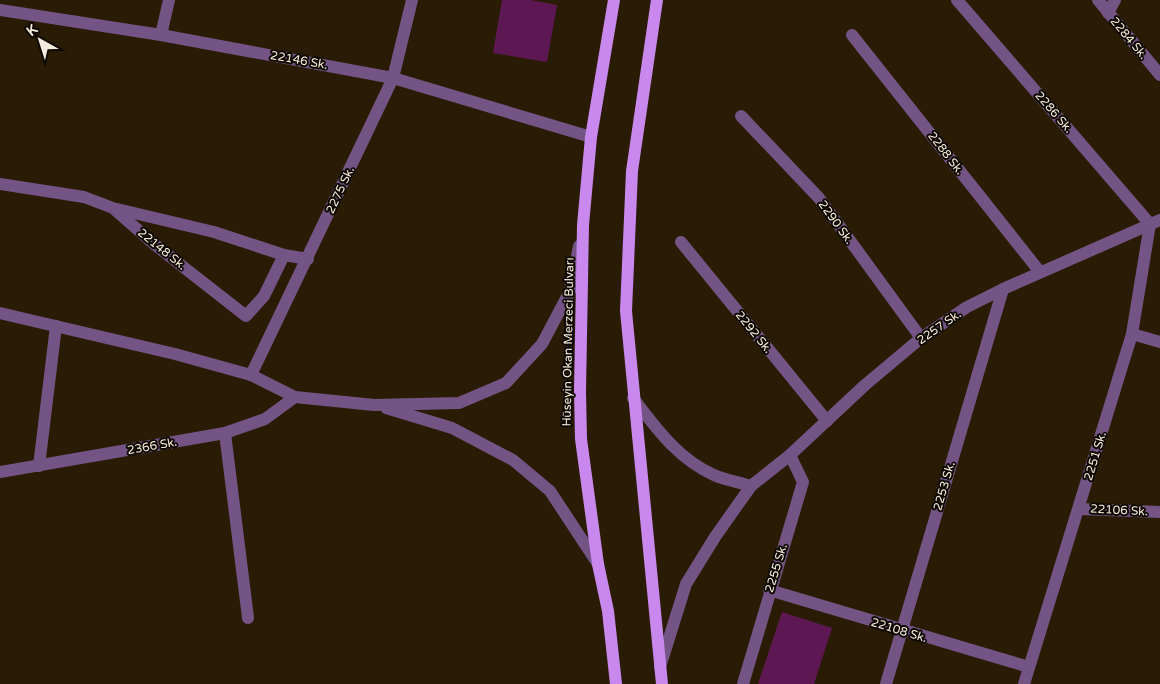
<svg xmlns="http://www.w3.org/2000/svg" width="1160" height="684" font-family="'Varela Round',sans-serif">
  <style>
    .building { fill: #5d1753 }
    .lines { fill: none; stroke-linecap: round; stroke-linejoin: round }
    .street { stroke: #735485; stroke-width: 12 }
    .primary { stroke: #c988ed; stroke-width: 12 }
    .labels { text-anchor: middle; stroke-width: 4; stroke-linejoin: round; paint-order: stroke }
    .street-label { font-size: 12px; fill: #f6ecdd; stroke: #0e0802 }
  </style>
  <rect width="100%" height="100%" fill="#2a1c04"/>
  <!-- building -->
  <g class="building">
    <path d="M502 0H531L557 5 547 62 493 53Z"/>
    <path d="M782 612 832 628 814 684H758Z"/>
  </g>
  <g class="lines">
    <!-- street -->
    <g class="street">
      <path d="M957 0 1150 224"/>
      <path d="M1098 0 1160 75"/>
      <path d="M0 10 161 35 393 78 591 137"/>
      <path d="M1108 13 1115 0"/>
      <path d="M161 35 169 0"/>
      <path d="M852 35 1040 272"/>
      <path d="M741 116 819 198 921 338"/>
      <path d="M0 184 84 197 113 208 154 244 246 316 264 296 284 255"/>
      <path d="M117 209 214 232 284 255 308 259"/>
      <path d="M681 242 827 421"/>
      <path d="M0 313 175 354 251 375 295 397 374 405 459 403 506 383 542 344 570 291 579 246"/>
      <path d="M1132 334 1160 342"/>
      <path d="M251 375 393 78 412 0"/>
      <path d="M633 398C656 428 678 459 714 475 725 480 739 482 751 486"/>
      <path d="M386 408 452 428 513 460 550 491 598 564"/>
      <path d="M225 433 248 618"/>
      <path d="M39 466 56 326"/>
      <path d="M0 472 225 433 265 419 295 397"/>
      <path d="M1079 509 1160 512"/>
      <path d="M769 590 1029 667"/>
      <path d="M660 667 686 584 715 537 751 486 790 455 865 385 921 338 967 307 1003 289 1160 220"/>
      <path d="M743 684 803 482 790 455"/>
      <path d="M886 684 1003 289"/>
      <path d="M1024 684 1132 334 1150 224"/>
    </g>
    <!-- primary -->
    <g class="primary">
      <path d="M614 0 591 137 583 225 580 391 581 439 598 564 608 611 616 684"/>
      <path d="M657 0 632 171 626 311 662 684"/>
    </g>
  </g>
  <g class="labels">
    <!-- street labels -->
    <g class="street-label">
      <text transform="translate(1129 38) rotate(50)" y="4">2284 Sk.</text>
      <text transform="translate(299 60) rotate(10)" y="4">22146 Sk.</text>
      <text transform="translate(1054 112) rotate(49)" y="4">2286 Sk.</text>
      <text transform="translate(946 153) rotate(52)" y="4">2288 Sk.</text>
      <text transform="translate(340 190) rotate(-65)" y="4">2275 Sk.</text>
      <text transform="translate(836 222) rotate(54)" y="4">2290 Sk.</text>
      <text transform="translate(162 249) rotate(39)" y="4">22148 Sk.</text>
      <text transform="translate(939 327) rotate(-35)" y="4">2257 Sk.</text>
      <text transform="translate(754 332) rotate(51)" y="4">2292 Sk.</text>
      <text transform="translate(568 342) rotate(-89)" y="4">Hüseyin Okan Merzeci Bulvarı</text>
      <text transform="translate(152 446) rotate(-10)" y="4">2366 Sk.</text>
      <text transform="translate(1095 456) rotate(-73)" y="4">2251 Sk.</text>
      <text transform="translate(944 486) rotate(-74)" y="4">2253 Sk.</text>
      <text transform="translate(1119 510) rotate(3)" y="4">22106 Sk.</text>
      <text transform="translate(776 568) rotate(-73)" y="4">2255 Sk.</text>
      <text transform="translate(899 630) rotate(17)" y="4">22108 Sk.</text>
    </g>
  </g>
  <!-- north arrow -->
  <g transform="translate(40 40) rotate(321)" stroke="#0e0802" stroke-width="4" paint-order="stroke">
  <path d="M0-4L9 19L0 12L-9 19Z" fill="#f6ecdd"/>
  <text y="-8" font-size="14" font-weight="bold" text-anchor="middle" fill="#f6ecdd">K</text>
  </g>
</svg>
